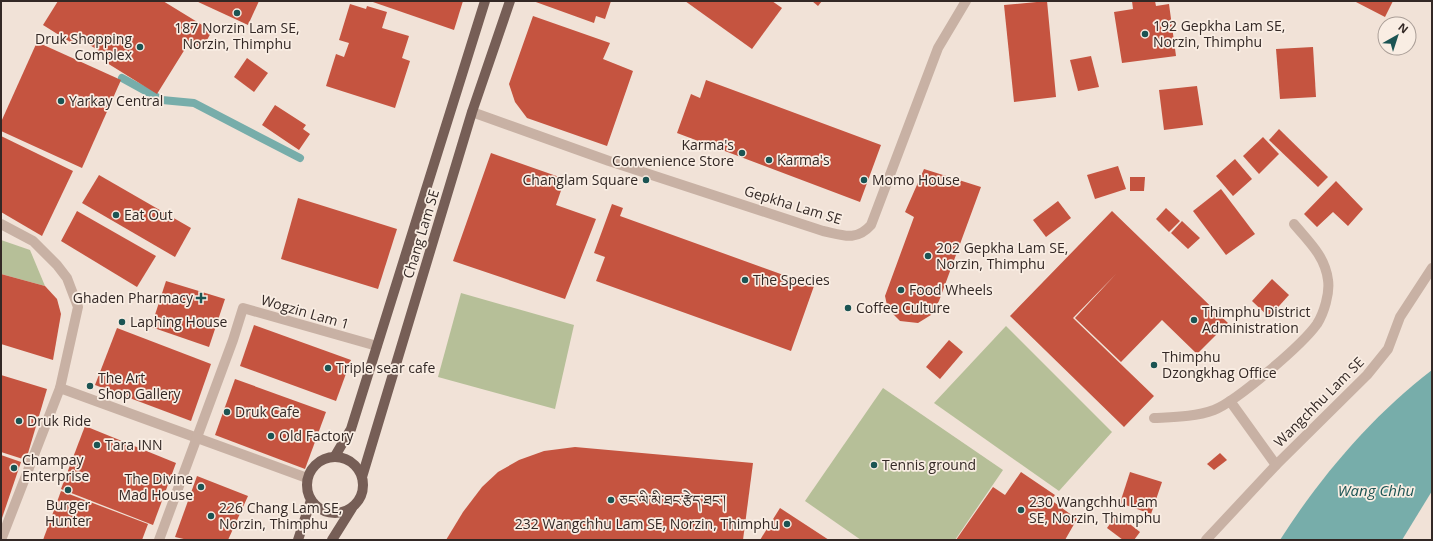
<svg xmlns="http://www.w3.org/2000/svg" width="1433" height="541" font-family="'Open Sans','Noto Serif Tibetan',sans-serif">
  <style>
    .green { fill: #b6bf98 }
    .water { fill: #77adaa }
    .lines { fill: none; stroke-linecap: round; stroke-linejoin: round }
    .stream { stroke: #77adaa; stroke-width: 8 }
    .building { fill: #c55440 }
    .minor { stroke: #c8b1a4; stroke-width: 10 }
    .major { stroke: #765e56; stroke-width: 10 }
    .poi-dot { fill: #1b5453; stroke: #f9ede3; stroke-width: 1.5 }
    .labels { text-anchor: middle; stroke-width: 3.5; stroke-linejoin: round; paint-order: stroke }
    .poi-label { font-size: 14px; fill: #332825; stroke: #f9ede3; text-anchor: start }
    .street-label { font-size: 14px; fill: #332825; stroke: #f9ede3 }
    .water-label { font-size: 15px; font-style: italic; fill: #1b5453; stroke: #f9ede3 }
  </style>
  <rect width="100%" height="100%" fill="#f1e2d7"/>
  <!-- green -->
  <g class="green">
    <path d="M1 240 30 250 45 286 1 274Z"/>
    <path d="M461 293 574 325 555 409 438 377Z"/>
    <path d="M1006 326 1112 432 1059 491 934 403Z"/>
    <path d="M883 388 1003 470 955 540H861L805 501Z"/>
  </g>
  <!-- water -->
  <path class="water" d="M1432 370V491L1402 540H1280C1320 477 1373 415 1432 370Z"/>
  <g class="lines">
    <!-- stream -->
    <path class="stream" d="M122 78 162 100 194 103 300 158"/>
  </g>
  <!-- building -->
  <g class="building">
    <path d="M58 1H163L212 31 202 49 190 41 157 94 107 63 110 58 79 38 75 45 43 25Z"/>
    <path d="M196 1H259L248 25Z"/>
    <path d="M370 1H463L454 30Z"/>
    <path d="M533 1H611L605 19 596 16 594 23Z"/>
    <path d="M685 1H772L782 8 752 49Z"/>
    <path d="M812 1H822L818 6Z"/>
    <path d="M1047 1 1056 97 1014 102 1004 5Z"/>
    <path d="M1132 1H1155L1156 6 1169 4 1176 56 1122 63 1114 12 1133 9Z"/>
    <path d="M1354 1H1393L1385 17Z"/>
    <path d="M350 4 366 9 367 6 387 12 382 28 409 36 402 58 410 61 395 108 326 86 336 54 344 57 349 43 339 40Z"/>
    <path d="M533 16 610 43 603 59 633 71 607 146 527 118 515 102 509 84Z"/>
    <path d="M37 42 121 80 82 168 1 131V122Z"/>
    <path d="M1313 47 1316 97 1280 99 1276 49Z"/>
    <path d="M1091 56 1099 87 1078 91 1070 60Z"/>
    <path d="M247 58 268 73 254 92 234 77Z"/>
    <path d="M706 80 881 145 860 202 677 133 691 94 700 98Z"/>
    <path d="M1197 86 1203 125 1164 130 1159 90Z"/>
    <path d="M275 105 306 125 303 129 310 134 299 150 262 125Z"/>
    <path d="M1279 129 1328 177 1318 187 1269 140Z"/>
    <path d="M1 136 73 171 42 236 1 212Z"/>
    <path d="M1263 137 1279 154 1259 174 1243 156Z"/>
    <path d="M491 153 565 179 556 205 596 219 565 299 453 261Z"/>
    <path d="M1235 159 1252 179 1233 196 1216 176Z"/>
    <path d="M1118 166 1126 189 1095 199 1087 175Z"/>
    <path d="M924 169 981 187 939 301 931 315 918 323 900 321 892 313 887 305 885 296 914 217 905 212Z"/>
    <path d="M99 175 191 228 175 257 82 203Z"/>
    <path d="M1130 177H1145L1144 191H1130Z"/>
    <path d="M1336 181 1363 209 1348 226 1333 212 1317 227 1304 214Z"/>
    <path d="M1221 189 1255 234 1226 255 1193 211Z"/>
    <path d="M298 198 397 229 378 289 281 259Z"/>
    <path d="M1058 201 1071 218 1046 237 1033 220Z"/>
    <path d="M612 204 623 208 620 216 814 286 791 351 596 281 605 257 594 253Z"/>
    <path d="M1166 208 1180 221 1169 232 1156 219Z"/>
    <path d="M77 211 156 256 137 287 61 241Z"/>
    <path d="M1112 211 1228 323 1197 354 1162 320 1121 362 1075 318 1116 274 1073 318 1154 396 1124 427 1010 316Z"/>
    <path d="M1182 221 1200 238 1188 249 1171 233Z"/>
    <path d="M1 274 45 286 57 299 61 314 53 360 1 344Z"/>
    <path d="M1272 279 1289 295 1269 317 1252 301Z"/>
    <path d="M166 281 225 299 209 347 151 327Z"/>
    <path d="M254 325 351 360 336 401 240 366Z"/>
    <path d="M117 328 211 364 191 421 95 385Z"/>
    <path d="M949 340 963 352 940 379 926 367Z"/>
    <path d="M1 375 47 389 26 460 1 452Z"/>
    <path d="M235 379 326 412 305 469 215 435Z"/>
    <path d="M85 426 176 463 153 525 61 489Z"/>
    <path d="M575 447 753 463 743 540H446L463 512 482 487 498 472 519 460 544 451Z"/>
    <path d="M1220 453 1227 460 1214 470 1207 464Z"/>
    <path d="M1 455 21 462 1 521Z"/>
    <path d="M1021 472 1055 495 1051 500 1077 519 1065 540H956L993 487 1005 495Z"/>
    <path d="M1130 472 1162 482 1151 514 1120 503Z"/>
    <path d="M197 476 248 496 228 540H188L175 537Z"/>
    <path d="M61 491 148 524 142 540H43Z"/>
    <path d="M780 508 829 540H760Z"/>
    <path d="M1117 514 1140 532 1134 540H1123L1107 528Z"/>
  </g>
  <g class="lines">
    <!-- minor -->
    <g class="minor">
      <path d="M472 112 609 161 823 231C842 235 856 242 871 225L938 48 966 1"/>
      <path d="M1 224 33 241 57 265 67 278 78 307 60 388 1 540"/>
      <path d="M60 388 307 478"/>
      <path d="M1230 401 1276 465"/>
      <path d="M1154 418C1174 417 1195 417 1214 410 1237 401 1303 344 1317 324 1324 313 1330 293 1328 280 1325 256 1309 242 1294 224"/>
      <path d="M159 540 233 340 243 308 377 346"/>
      <path d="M1206 540 1276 465 1367 375 1388 349 1400 317 1432 268"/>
    </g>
    <!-- major -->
    <g class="major">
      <path d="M335 456 351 429 485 1"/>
      <circle cx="335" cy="485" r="28"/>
      <path d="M362 477 472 112 510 1"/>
      <path d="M298 540 311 500"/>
      <path d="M332 540 352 508"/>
    </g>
  </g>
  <!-- markers -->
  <g class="poi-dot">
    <circle cx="237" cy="13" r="4"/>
    <circle cx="1145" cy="34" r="4"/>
    <circle cx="140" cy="47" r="4"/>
    <circle cx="61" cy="101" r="4"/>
    <circle cx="742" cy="153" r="4"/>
    <circle cx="769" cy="160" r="4"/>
    <circle cx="646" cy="180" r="4"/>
    <circle cx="864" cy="180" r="4"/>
    <circle cx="116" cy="215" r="4"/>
    <circle cx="928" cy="256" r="4"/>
    <circle cx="745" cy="280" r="4"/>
    <circle cx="901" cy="290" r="4"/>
    <path d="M199 292h4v4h4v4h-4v4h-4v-4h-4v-4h4z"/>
    <circle cx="848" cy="308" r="4"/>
    <circle cx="1194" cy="320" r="4"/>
    <circle cx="122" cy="322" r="4"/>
    <circle cx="1154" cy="365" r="4"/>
    <circle cx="328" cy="368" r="4"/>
    <circle cx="90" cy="386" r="4"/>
    <circle cx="227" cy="412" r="4"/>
    <circle cx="19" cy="421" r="4"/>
    <circle cx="271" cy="436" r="4"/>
    <circle cx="97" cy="445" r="4"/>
    <circle cx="874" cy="465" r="4"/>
    <circle cx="14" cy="468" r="4"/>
    <circle cx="201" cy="487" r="4"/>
    <circle cx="68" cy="490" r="4"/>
    <circle cx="611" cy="500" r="4"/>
    <circle cx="1021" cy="510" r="4"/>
    <circle cx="211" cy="516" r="4"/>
    <circle cx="787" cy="524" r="4"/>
  </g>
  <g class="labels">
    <!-- poi labels -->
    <g class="poi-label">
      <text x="1153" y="31">192 Gepkha Lam SE,<tspan x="1153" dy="16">Norzin, Thimphu</tspan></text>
      <text x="237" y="33" text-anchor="middle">187 Norzin Lam SE,<tspan x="237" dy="16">Norzin, Thimphu</tspan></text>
      <text x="132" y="44" text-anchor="end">Druk Shopping<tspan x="132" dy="16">Complex</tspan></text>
      <text x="69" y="106">Yarkay Central</text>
      <text x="734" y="150" text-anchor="end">Karma's<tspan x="734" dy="16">Convenience Store</tspan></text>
      <text x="777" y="165">Karma's</text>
      <text x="638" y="185" text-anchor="end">Changlam Square</text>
      <text x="872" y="185">Momo House</text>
      <text x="124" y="220">Eat Out</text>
      <text x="936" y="253">202 Gepkha Lam SE,<tspan x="936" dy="16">Norzin, Thimphu</tspan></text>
      <text x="753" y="285">The Species</text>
      <text x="909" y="295">Food Wheels</text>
      <text x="193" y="303" text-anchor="end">Ghaden Pharmacy</text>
      <text x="856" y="313">Coffee Culture</text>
      <text x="1202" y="317">Thimphu District<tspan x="1202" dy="16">Administration</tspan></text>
      <text x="130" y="327">Laphing House</text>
      <text x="1162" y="362">Thimphu<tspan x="1162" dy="16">Dzongkhag Office</tspan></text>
      <text x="336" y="373">Triple sear cafe</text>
      <text x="98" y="383">The Art<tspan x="98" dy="16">Shop Gallery</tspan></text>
      <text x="235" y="417">Druk Cafe</text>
      <text x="27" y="426">Druk Ride</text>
      <text x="279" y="441">Old Factory</text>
      <text x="105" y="450">Tara INN</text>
      <text x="22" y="465">Champay<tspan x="22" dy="16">Enterprise</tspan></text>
      <text x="882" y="470">Tennis ground</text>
      <text x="193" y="484" text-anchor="end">The Divine<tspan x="193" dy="16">Mad House</tspan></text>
      <text x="619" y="505">ཅང་ལི་མི་ཐང་རྩེད་ཐང་།</text>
      <text x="1029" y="507">230 Wangchhu Lam<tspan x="1029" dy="16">SE, Norzin, Thimphu</tspan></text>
      <text x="68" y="510" text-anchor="middle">Burger<tspan x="68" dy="16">Hunter</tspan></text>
      <text x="219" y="513">226 Chang Lam SE,<tspan x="219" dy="16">Norzin, Thimphu</tspan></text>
      <text x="779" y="529" text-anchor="end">232 Wangchhu Lam SE, Norzin, Thimphu</text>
    </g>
    <!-- street labels -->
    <g class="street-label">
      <text transform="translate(793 205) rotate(17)" y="5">Gepkha Lam SE</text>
      <text transform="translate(421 234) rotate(-73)" y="5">Chang Lam SE</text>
      <text transform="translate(305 312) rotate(16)" y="5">Wogzin Lam 1</text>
      <text transform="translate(1319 402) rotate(-45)" y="5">Wangchhu Lam SE</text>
    </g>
    <!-- water labels -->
    <g class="water-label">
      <text x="1376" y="496">Wang Chhu</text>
    </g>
  </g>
  <!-- border -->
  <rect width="1433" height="541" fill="none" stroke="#332825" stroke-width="4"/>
  <!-- north arrow -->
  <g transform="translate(1397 36) rotate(39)"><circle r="19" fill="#f9ede3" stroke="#aa9e97"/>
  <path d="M0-3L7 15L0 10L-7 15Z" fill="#1b5453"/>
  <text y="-6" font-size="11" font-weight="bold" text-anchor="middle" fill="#332825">N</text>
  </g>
</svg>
